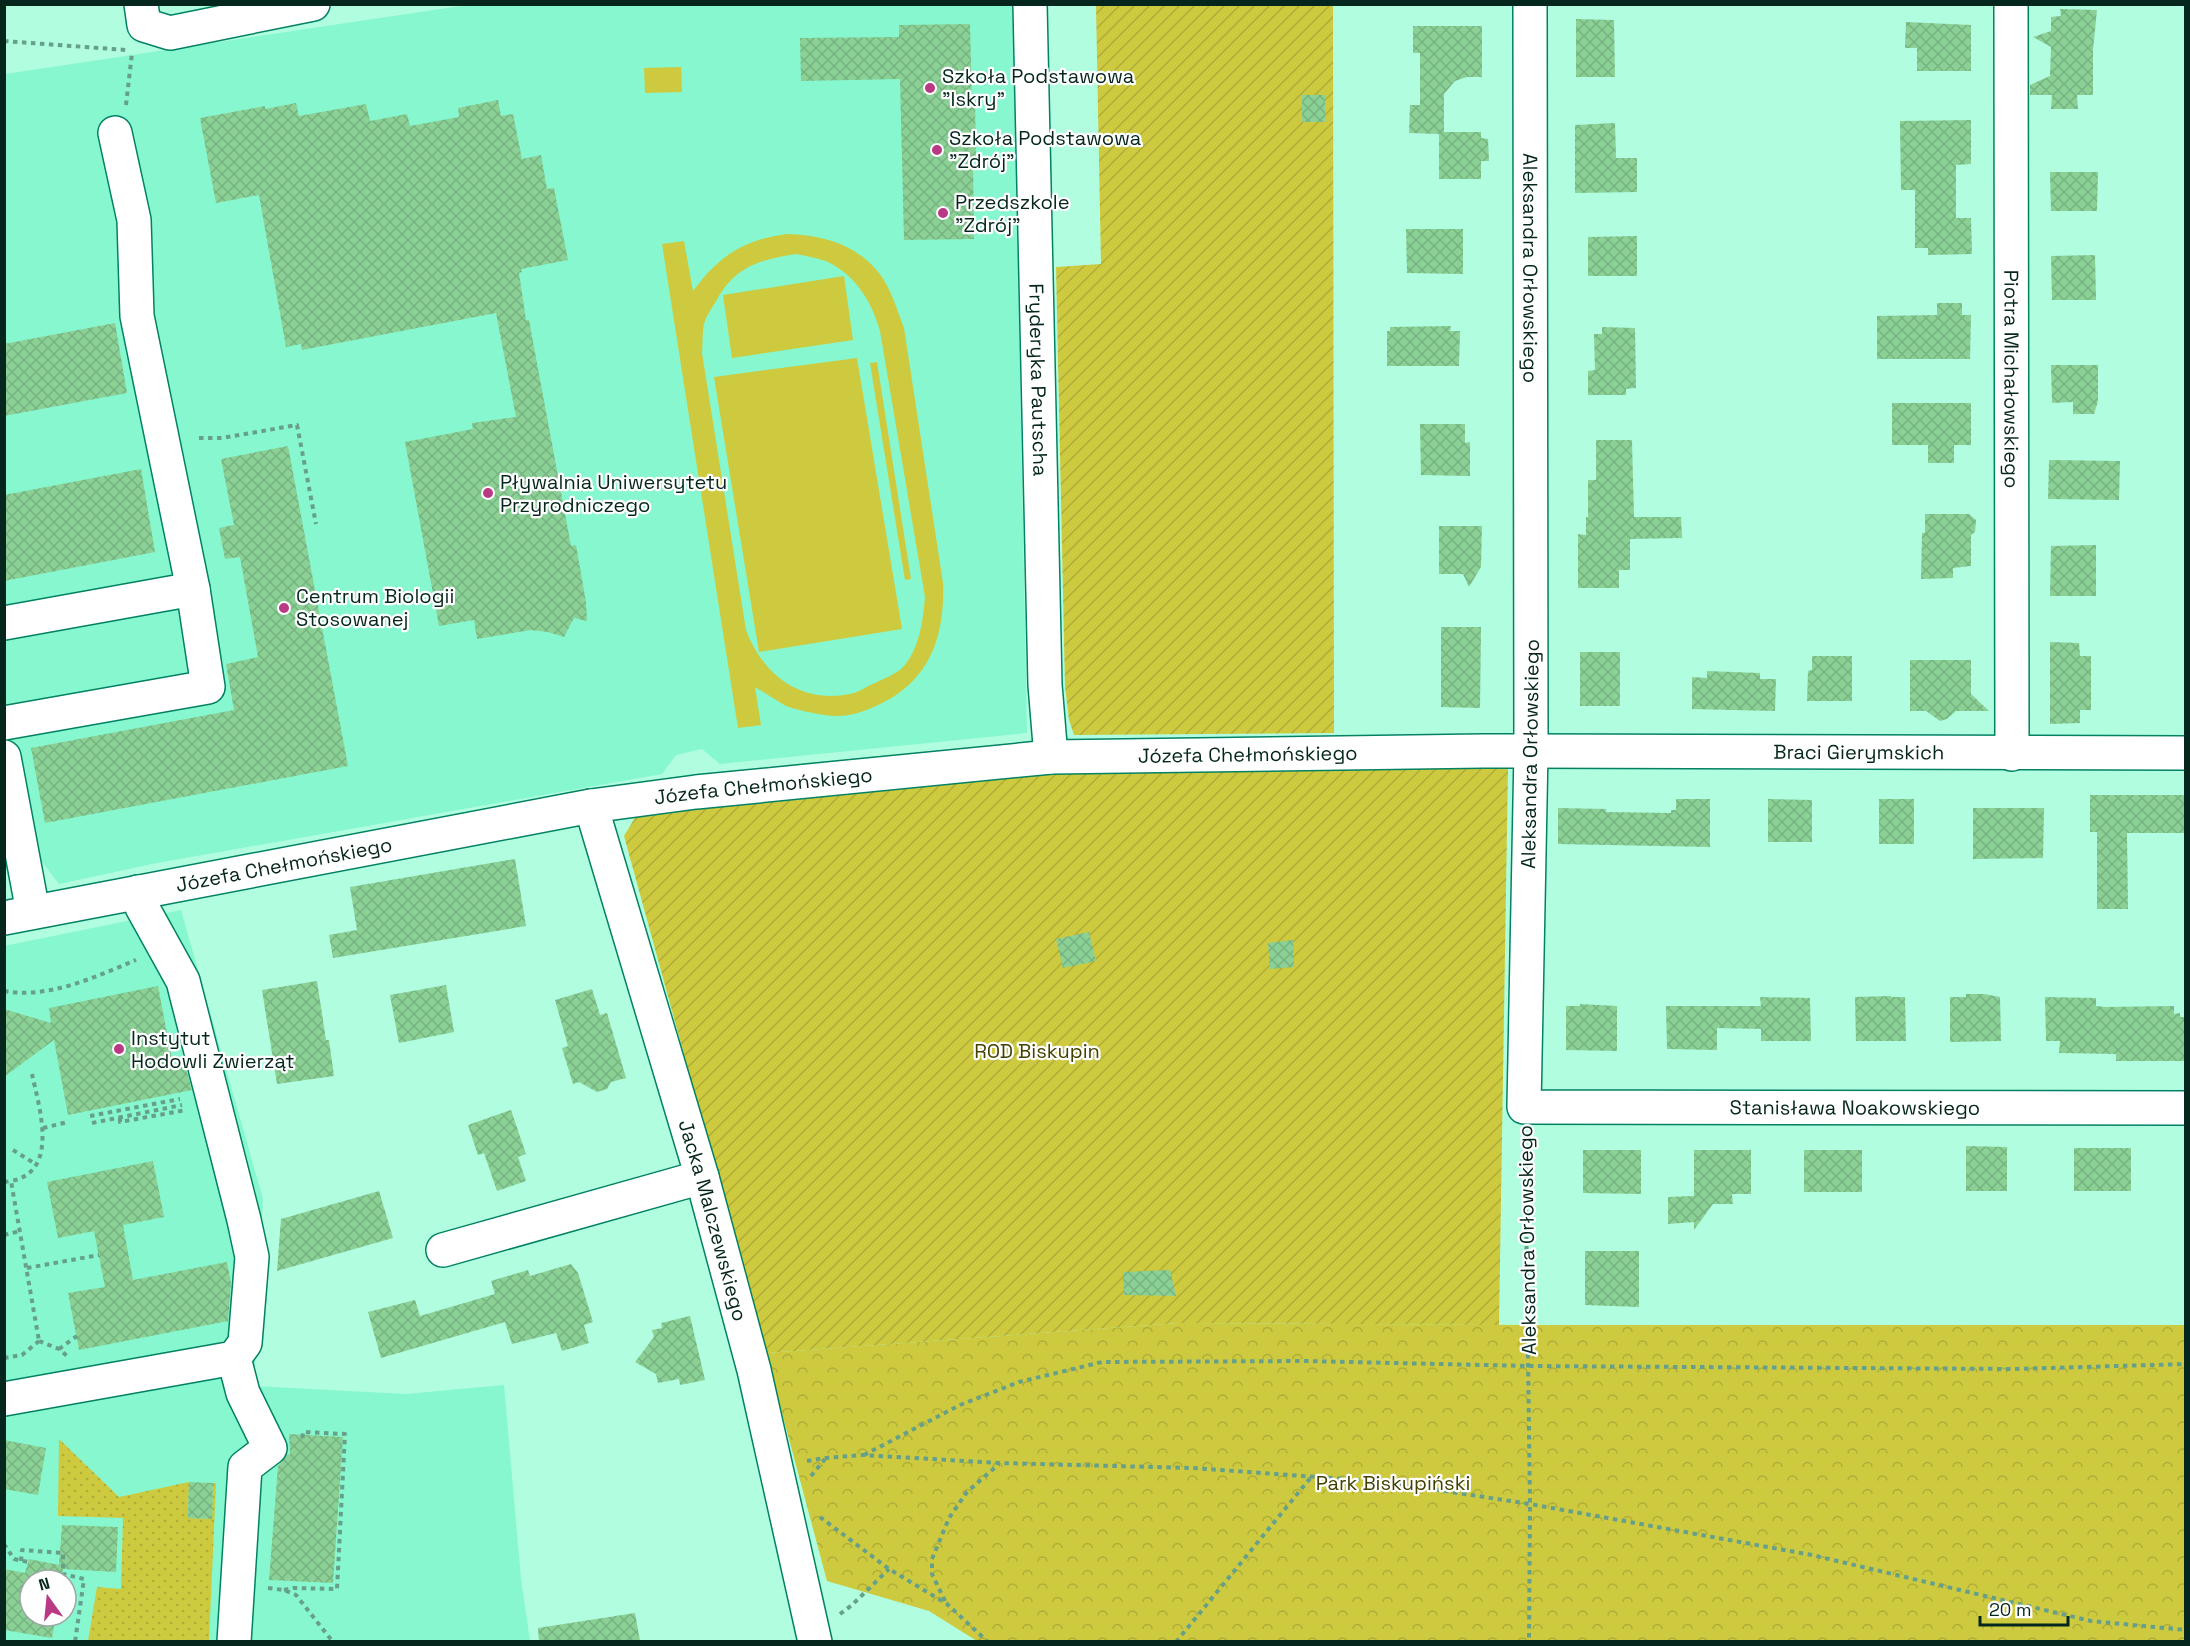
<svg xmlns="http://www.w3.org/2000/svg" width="2190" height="1646" font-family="'Space Grotesk',sans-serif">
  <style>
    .built { fill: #87f7cf; fill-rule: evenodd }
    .grass { fill: url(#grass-dots) }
    .forest { fill: url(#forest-crowns) }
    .garden { fill: url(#garden-furrows) }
    .pitch { fill: #cdca3f; fill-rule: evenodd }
    .building { fill: url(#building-cross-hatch) }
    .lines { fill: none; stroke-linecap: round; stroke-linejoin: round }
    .minor-casing { stroke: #038263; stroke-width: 36 }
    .path { stroke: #66a08b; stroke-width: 4; stroke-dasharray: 4.5 4.5; stroke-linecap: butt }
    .minor { stroke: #fff; stroke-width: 33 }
    .poi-dot { fill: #ba3984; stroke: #fff; stroke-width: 2 }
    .labels { text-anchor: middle; stroke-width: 4.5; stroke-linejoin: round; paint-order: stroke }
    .poi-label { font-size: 20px; fill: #05261c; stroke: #fff; text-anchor: start }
    .street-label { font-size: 20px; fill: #05261c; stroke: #fff }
    .park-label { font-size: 20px; fill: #434100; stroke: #fff }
  </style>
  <defs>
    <pattern id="grass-dots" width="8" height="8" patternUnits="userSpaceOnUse" patternTransform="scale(1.5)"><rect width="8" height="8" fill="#cdca3f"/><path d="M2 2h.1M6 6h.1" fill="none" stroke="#afad37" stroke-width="1.8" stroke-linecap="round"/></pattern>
    <pattern id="forest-crowns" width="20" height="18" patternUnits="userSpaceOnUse" patternTransform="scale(1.5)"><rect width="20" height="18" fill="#cdca3f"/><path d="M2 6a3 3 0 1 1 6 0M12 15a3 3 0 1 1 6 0" fill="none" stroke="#afad37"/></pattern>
    <pattern id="garden-furrows" width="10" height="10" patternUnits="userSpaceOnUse" patternTransform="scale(1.5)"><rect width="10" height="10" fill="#cdca3f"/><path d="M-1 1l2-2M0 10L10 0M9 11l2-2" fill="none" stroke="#afad37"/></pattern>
    <pattern id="building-cross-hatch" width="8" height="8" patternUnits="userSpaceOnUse" patternTransform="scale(1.5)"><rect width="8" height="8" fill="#8bd196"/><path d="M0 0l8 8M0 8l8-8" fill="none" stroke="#76b381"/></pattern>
  </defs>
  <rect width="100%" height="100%" fill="#b0fde0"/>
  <!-- built -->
  <g class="built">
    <path d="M474 4 1013 5 1027 733 720 764 702 749 676 755 662 774 157 863 59 884 43 863 5 871V74Z"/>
    <path d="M181 910 263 1199 254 1386 406 1394 504 1385 521 1579 530 1641H5L4 946ZM30 1580H66V1616H30Z"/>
  </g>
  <!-- grass -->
  <path class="grass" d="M59 1439 119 1497 189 1482 188 1518 212 1519 213 1483H216L209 1641H88L97 1587 121 1589 123 1518 58 1516Z"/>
  <!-- forest -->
  <path class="forest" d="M1178 1323 1542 1325H2185V1641H977L929 1611 827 1581 766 1353Z"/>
  <!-- garden -->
  <g class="garden">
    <path d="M1096 5H1333L1334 733 1074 735 1069 720 1065 686 1056 267 1101 264Z"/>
    <path d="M1508 767 1499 1325 1178 1323 766 1353 624 836 636 816 1016 770Z"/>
  </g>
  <!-- pitch -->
  <g class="pitch">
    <path d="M681 67 682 92 645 93 644 68Z"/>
    <path d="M787 234C822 235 856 244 879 273 891 288 897 310 904 328L943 583C945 634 931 678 884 702 868 710 854 716 836 716 825 716 796 710 786 706 776 700 765 693 755 687L761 725 738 728 662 244 684 241 693 291C719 256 743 240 787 234ZM796 254C806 256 818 258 828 262 856 276 872 302 880 331L925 597C923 621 919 653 900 670 893 675 883 679 875 683 867 686 858 693 850 694 800 704 763 675 746 630L702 353C703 343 702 333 704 324 706 317 711 309 715 303 734 267 758 260 796 254Z"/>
    <path d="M844 276 853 340 732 358 723 295Z"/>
    <path d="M857 358 902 629 759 652 714 377Z"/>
    <path d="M877 362 911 579 905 580 870 363Z"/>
  </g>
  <!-- building -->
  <g class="building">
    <path d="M2060 9 2097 10 2093 50V95H2077L2078 109H2051L2052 95H2030V85L2050 76 2051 47 2033 37 2051 31V17L2061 16Z"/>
    <path d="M1576 19 1614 20 1615 77H1576Z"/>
    <path d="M1906 22 1971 25V71H1917V48H1905Z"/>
    <path d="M970 24 972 102H975L976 162H973L974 239 904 240 900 79 801 81 800 38 899 37V25Z"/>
    <path d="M1413 26H1482V77H1467L1455 81 1444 94V132H1481V138L1488 139 1489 161H1481V179H1439V134L1409 133 1410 105H1420V53H1413Z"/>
    <rect x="1302" y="95" width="23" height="27"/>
    <path d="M498 100 501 116 513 114 522 159 541 155 547 189 554 188 568 260 521 269 522 272 519 273 526 320H529L571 546 576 545 586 602 587 621 574 618 564 637 548 632 531 630 477 639 474 620 439 626 405 442 473 429 472 423 516 417 496 313 302 350 301 344 286 347 259 195 216 203 200 118 265 106V109L296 103 299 116 366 104 370 121 407 114 410 126 459 117 458 108Z"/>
    <path d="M1971 120V164L1956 165V218H1971L1972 254 1928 255V248H1915V190H1901L1900 121Z"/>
    <path d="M1615 123 1616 158H1637V192L1575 193V125Z"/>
    <path d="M2050 172H2098L2097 211H2051Z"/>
    <path d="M1406 229H1463V274L1407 273Z"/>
    <path d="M1637 236V276H1588V237Z"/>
    <path d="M2095 255 2096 300H2052L2051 256Z"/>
    <path d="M1937 303H1962V315H1971L1970 359H1877V316L1937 315Z"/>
    <path d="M115 323 127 393 4 416V344Z"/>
    <path d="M1451 326 1450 331H1460L1459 366H1387V331H1390V327Z"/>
    <path d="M1602 327 1635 328 1636 388 1626 389V395H1588V371L1595 370 1594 334H1602Z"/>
    <path d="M2051 365H2098V401L2094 414H2073V402L2052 403Z"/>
    <path d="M1892 403H1971V445H1954V463H1928V445H1892Z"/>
    <path d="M1420 424H1465V443L1470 442V476L1421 475Z"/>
    <path d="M1596 440H1632L1634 517H1681L1682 538 1630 539V570H1619V588H1578V534L1586 535V517H1588V480H1596Z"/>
    <path d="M288 446 348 766 45 823 31 748 234 710 226 664 258 657 240 557 225 559 219 528 234 525 221 459Z"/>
    <path d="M2049 460 2120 461 2119 500 2048 499Z"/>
    <path d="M141 469 155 552 4 581V495Z"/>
    <path d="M1925 514H1969L1976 520 1975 532 1971 535V566L1953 568V578L1921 579 1922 533H1925Z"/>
    <path d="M1439 526H1482L1481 567 1469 587 1463 574H1439Z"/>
    <path d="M2096 545V596H2050L2051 546Z"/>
    <path d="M1441 627H1481L1480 708 1441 707Z"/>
    <path d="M2050 642 2079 643 2080 656H2091V710H2080V723L2050 724Z"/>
    <rect x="1580" y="652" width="40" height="54"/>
    <path d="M1812 656H1852V701H1807L1808 671 1812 670Z"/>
    <path d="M1910 660H1971V694L1989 711H1956L1947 719 1940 721 1926 711H1910Z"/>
    <path d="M1707 671 1760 673V679H1776L1775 711 1692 709V677L1707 678Z"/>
    <path d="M2090 795H2186V833H2127L2128 909H2097V832H2090Z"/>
    <path d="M1676 799H1710V847L1558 844V808L1606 809V812L1671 813V810H1676Z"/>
    <path d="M1768 799 1812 800V842H1768Z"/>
    <rect x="1879" y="799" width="35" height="45"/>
    <path d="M1973 808H2044L2043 858 1973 859Z"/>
    <path d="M515 859 526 926 333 958 329 935 357 930 350 887Z"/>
    <path d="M1089 932 1096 961 1063 968 1056 939Z"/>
    <path d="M1293 940 1294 967 1270 969 1268 943Z"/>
    <path d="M317 981 326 1040H329L334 1076 277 1084 262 990Z"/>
    <path d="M446 985 454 1032 399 1043 390 995Z"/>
    <path d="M158 986 173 1065 184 1062 192 1090 68 1115 54 1040 4 1077V1009L51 1023 49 1008Z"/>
    <path d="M592 989 600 1015 607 1013 626 1078 611 1082 607 1089 597 1092 579 1082 573 1084 562 1048 568 1046 555 1000Z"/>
    <path d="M1966 994H1984L2000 997 2001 1041 1950 1042V997H1966Z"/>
    <path d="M1891 996V997H1905L1906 1041H1856L1855 997Z"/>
    <path d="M1760 997 1810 998 1811 1041H1761V1029L1717 1028V1050L1667 1049 1666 1006H1761Z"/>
    <path d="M2045 997 2096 998V1006L2105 1007 2174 1006V1014L2180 1013V1017H2186V1061H2116V1054L2059 1053 2060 1041H2046Z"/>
    <path d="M1580 1004 1617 1006V1051L1566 1050V1006H1580Z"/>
    <path d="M511 1110 526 1154 518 1157 526 1181 497 1191 484 1153 478 1155 468 1125Z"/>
    <path d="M1966 1146 2007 1147V1191H1966Z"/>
    <rect x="2074" y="1148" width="57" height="43"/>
    <path d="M1583 1150H1641V1194L1583 1193Z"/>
    <path d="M1694 1150H1751V1194H1732L1733 1204H1713L1694 1230V1222L1668 1224V1197L1694 1196Z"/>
    <rect x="1804" y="1150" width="58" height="42"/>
    <path d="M153 1161 164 1217 123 1225 133 1280 227 1262 231 1283 228 1321 79 1350 68 1293 105 1287 94 1231 58 1238 47 1182Z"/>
    <path d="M379 1191 393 1238 277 1271 281 1219Z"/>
    <path d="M1585 1251H1639V1307L1585 1305Z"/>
    <path d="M571 1264 578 1273 593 1322 584 1325 589 1343 562 1351 556 1333 512 1344 505 1322 381 1358 368 1312 415 1300 420 1316 495 1294 491 1281 528 1270 530 1276Z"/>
    <path d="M1170 1270 1176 1296 1124 1295 1123 1272Z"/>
    <path d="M690 1316 705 1380 680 1385 679 1379 658 1383 656 1374 635 1362 654 1337 652 1330 662 1328 661 1323Z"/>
    <path d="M289 1434 343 1437 333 1583 269 1580 278 1466 287 1454 290 1455Z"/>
    <path d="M4 1440 46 1448 38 1495 4 1489Z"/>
    <path d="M189 1482 213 1483 212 1519 188 1518Z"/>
    <path d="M62 1525 118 1527 116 1572 63 1569 61 1580H30V1616H56L52 1638 4 1630V1569L25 1573 29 1559 59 1565Z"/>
    <path d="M635 1613 640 1641H539L538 1628Z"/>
  </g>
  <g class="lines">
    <!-- minor casing -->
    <g class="minor-casing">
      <g id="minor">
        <path d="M141 4 144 25 170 33 313 4"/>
        <path id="s1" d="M1030 4 1045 685 1051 757"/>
        <path id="s2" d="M1530 4 1531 751 1524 1107 2186 1108"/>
        <path id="s3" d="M2011 4 2012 754"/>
        <path d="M4 623 193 589 137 316 134 220 115 133"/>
        <path d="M4 723 208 687 193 589"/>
        <path d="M4 757 33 912"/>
        <path id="s4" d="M591 806 702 1177 754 1370 815 1642"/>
        <path id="s5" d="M4 918 591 806 696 792 1051 757 1483 751 2186 753"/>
        <path d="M443 1250 702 1177"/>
        <path d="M4 1399 234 1358 245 1343 252 1257 244 1220 183 981 142 907 138 892"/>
        <path d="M234 1642 245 1467 270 1448 243 1393 234 1358"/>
      </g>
    </g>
    <!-- path -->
    <g class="path">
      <path d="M4 41 126 50"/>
      <path d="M126 105 132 53"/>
      <path d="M199 438H222L297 425 316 524"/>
      <path d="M4 991C49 999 95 977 136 960"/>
      <path d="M32 1074C39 1107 60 1172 11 1181L39 1341"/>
      <path d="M90 1116 180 1099"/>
      <path d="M120 1118V1122L186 1110"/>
      <path d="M92 1123 182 1105"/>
      <path d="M43 1128 68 1122"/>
      <path d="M1525 1138 1530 1504 1529 1642"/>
      <path d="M13 1150 37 1165"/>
      <path d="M4 1182 11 1181"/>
      <path d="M4 1235 20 1231"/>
      <path d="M27 1268 99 1255"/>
      <path d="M39 1341 59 1349 67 1356"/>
      <path d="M59 1349 77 1336"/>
      <path d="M4 1358 22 1355 39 1341"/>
      <path d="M864 1455 960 1405 1019 1382 1102 1362 1305 1361 1529 1366 2015 1369 2186 1364"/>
      <path d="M807 1461 825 1458 863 1455 999 1463 1193 1468 1386 1482 1530 1504 1812 1555 2091 1621 2186 1630"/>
      <path d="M811 1476 825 1459"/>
      <path d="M820 1517 889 1569 947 1604 988 1642"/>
      <path d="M4 1544 14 1559 28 1562"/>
      <path d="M21 1561 22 1550 63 1553V1574L84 1579 75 1642"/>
      <path d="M268 1588 284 1590 296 1595 333 1642"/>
      <path d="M284 1590 293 1588 337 1589 345 1434 303 1432 302 1442"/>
      <path d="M945 1601 932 1574V1559L949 1518 967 1492 999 1464"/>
      <path d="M840 1614 852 1605 889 1569"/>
      <path d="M1176 1642 1312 1476"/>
    </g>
    <!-- minor -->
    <use href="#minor" class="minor"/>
  </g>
  <!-- markers -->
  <g class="poi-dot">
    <circle cx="930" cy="88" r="6"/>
    <circle cx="937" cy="150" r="6"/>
    <circle cx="943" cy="213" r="6"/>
    <circle cx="488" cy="493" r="6"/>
    <circle cx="284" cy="608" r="6"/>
    <circle cx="119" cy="1049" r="6"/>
  </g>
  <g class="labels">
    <!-- poi labels -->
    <g class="poi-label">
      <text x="942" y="83">Szkoła Podstawowa<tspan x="942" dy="23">"Iskry"</tspan></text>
      <text x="949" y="145">Szkoła Podstawowa<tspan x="949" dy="23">"Zdrój"</tspan></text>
      <text x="955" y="209">Przedszkole<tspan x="955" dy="23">"Zdrój"</tspan></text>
      <text x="500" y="489">Pływalnia Uniwersytetu<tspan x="500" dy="23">Przyrodniczego</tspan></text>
      <text x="296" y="603">Centrum Biologii<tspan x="296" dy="23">Stosowanej</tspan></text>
      <text x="131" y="1045">Instytut<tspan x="131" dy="23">Hodowli Zwierząt</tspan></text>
    </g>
    <!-- street labels -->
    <g class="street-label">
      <text dy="7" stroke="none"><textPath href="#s2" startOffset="264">Aleksandra Orłowskiego</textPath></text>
      <text dy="7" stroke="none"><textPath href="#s3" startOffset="375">Piotra Michałowskiego</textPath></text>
      <text dy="7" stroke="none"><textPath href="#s1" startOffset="376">Fryderyka Pautscha</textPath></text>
      <text dy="7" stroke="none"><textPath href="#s5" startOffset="1868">Braci Gierymskich</textPath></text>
      <text dy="7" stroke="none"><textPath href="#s5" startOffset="1257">Józefa Chełmońskiego</textPath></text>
      <text transform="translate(1530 754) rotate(-89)" y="7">Aleksandra Orłowskiego</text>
      <text dy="7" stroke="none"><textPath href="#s5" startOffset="771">Józefa Chełmońskiego</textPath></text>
      <text dy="7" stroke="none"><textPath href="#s5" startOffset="285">Józefa Chełmońskiego</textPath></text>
      <text dy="7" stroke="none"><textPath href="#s2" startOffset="1434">Stanisława Noakowskiego</textPath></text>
      <text dy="7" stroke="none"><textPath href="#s4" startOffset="432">Jacka Malczewskiego</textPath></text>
      <text transform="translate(1527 1240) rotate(-91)" y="7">Aleksandra Orłowskiego</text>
    </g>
    <!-- park labels -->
    <g class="park-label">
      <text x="1037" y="1058">ROD Biskupin</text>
      <text x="1393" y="1490">Park Biskupiński</text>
    </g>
  </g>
  <!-- border -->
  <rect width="2190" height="1646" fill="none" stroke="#05261c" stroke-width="12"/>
  <!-- north arrow -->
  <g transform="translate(48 1598) rotate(345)"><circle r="28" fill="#ffffff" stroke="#9ba8a4" stroke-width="1.5"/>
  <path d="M0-4.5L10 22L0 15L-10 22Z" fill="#ba3984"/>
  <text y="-9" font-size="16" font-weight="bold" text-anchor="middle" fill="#05261c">N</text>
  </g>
  <!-- scale -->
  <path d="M1980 1616v9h88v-9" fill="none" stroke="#05261c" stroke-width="3"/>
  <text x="1989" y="1616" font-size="18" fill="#05261c" stroke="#ffffff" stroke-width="4.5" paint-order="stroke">20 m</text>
</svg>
